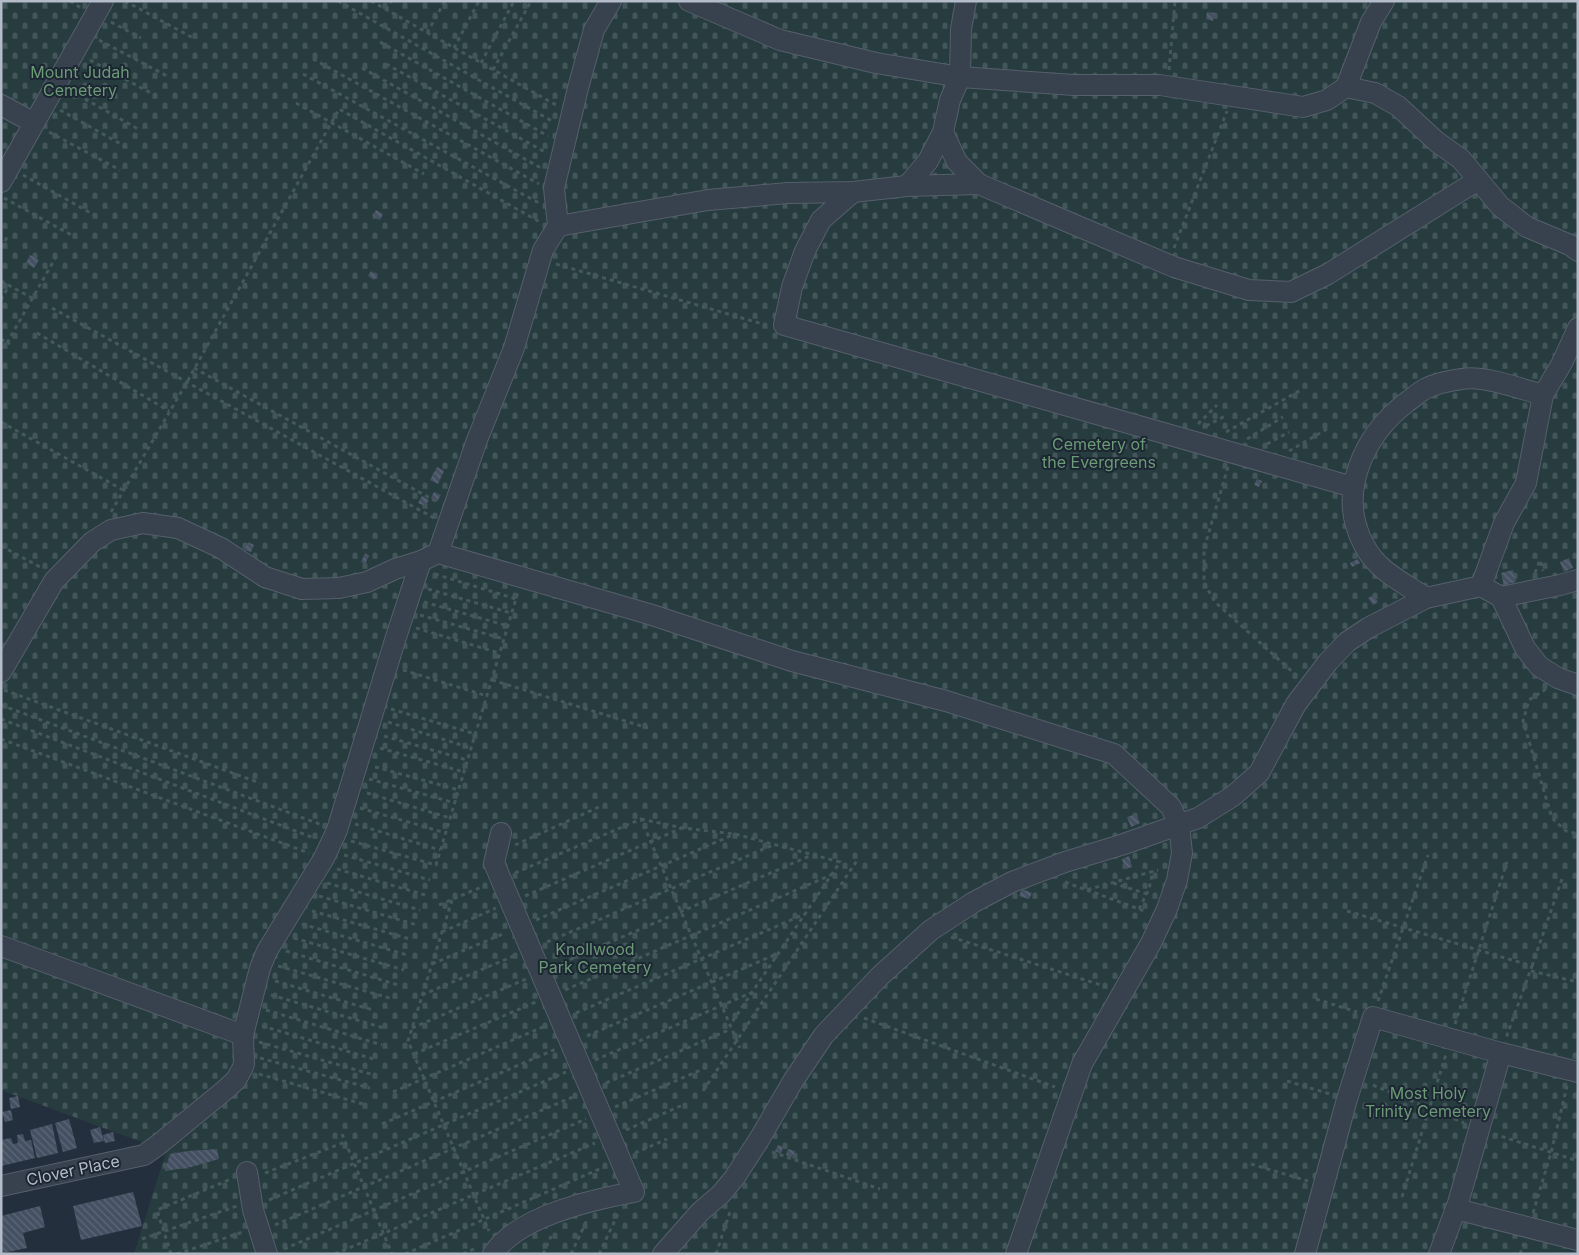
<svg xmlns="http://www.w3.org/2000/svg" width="1579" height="1255" font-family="Inter,sans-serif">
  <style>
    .cemetery { fill: url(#cemetery-stones) }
    .building { fill: url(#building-back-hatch) }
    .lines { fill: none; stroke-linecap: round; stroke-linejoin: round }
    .minor-casing { stroke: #565f6c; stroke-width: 22 }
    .path { stroke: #44595c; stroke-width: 3; stroke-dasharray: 4 4; stroke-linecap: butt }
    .minor { stroke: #38414e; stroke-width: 20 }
    .labels { text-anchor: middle; stroke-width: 4; stroke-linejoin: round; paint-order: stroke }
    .park-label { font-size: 16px; fill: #6b9a76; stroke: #1d2633 }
    .street-label { font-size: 16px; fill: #b4bcc9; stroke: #1d2633 }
  </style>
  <defs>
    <pattern id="cemetery-stones" width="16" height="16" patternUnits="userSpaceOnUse" patternTransform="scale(1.25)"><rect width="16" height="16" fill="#263c3f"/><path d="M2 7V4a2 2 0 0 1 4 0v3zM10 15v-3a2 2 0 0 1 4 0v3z" fill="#435659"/></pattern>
    <pattern id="building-back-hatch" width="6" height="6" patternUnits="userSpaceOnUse" patternTransform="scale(1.25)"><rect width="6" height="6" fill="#455162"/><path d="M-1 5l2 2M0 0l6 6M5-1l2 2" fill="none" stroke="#5d6877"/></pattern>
  </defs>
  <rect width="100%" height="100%" fill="#242f3e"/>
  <!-- cemetery -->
  <path class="cemetery" d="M1 1H1578V1254H134L166 1152 158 1145 144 1143 1 1090Z"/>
  <!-- building -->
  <g class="building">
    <path d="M1207 12 1214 13 1213 21 1206 19Z"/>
    <path d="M376 210 383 214 380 220 373 216Z"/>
    <path d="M30 255 39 260 34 268 26 263Z"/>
    <path d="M371 271 377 275 374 280 368 276Z"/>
    <path d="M437 467 444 471 438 484 430 480Z"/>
    <path d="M1257 479 1262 481 1259 487 1254 485Z"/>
    <path d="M434 492 441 495 437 502 431 498Z"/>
    <path d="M422 496 429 500 425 506 418 503Z"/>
    <path d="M248 542 254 545 251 552 244 550Z"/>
    <path d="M365 553 369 556 365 564 361 562Z"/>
    <path d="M1569 558 1573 568 1564 572 1560 562Z"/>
    <path d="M1358 559 1360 563 1352 567 1350 563Z"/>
    <path d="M1513 570 1516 582 1504 585 1501 573Z"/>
    <path d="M1374 595 1378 602 1373 605 1368 598Z"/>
    <path d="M1136 814 1140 823 1131 827 1127 817Z"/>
    <path d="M1129 856 1132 867 1125 869 1122 859Z"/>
    <path d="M1022 889 1032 893 1029 899 1019 896Z"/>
    <path d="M18 1096 20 1107 11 1109 9 1098Z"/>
    <path d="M11 1110 13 1120 5 1122 2 1112Z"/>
    <path d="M69 1119 77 1148 63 1152 55 1123Z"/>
    <path d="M52 1124 58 1153 37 1158 30 1130Z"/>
    <path d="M100 1127 104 1141 94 1143 90 1130Z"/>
    <path d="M113 1132 115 1141 105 1143 103 1135Z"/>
    <path d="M23 1134 25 1141 31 1140 35 1158 1 1166V1140L11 1138 13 1144 18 1143 17 1135Z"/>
    <path d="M778 1145 783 1147 781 1154 775 1151Z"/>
    <path d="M217 1149 219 1159 191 1167 165 1171 170 1154 188 1151Z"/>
    <path d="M788 1149 795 1151 792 1157 786 1155Z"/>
    <path d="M133 1192 142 1226 81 1240 73 1206Z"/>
    <path d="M40 1206 45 1227 23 1233 27 1248 3 1253 1 1245V1216Z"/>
  </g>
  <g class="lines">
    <!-- minor casing -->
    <g class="minor-casing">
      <g id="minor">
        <path d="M689 1 780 40 876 63 960 77 1074 85H1160L1303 107 1327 100 1346 87 1371 22 1384 1"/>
        <path d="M966 1 961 29 960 77 950 100 943 132 957 162 979 184 1174 267 1249 290 1291 292 1328 274 1478 180"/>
        <path d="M1346 87 1375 93 1398 106 1437 142 1461 159 1500 206 1527 227 1570 245 1578 251"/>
        <path d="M1 105 34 123"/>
        <path d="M1 182 103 1"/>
        <path d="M907 186 928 161 943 132"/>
        <path d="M853 192 821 220 805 251 792 287 784 325 1353 487"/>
        <path d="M558 226 708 200 788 193 853 192 907 186 979 184"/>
        <path d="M438 553 477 440 514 348 543 250 558 226 554 188 578 88 594 30 611 1"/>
        <path d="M1481 586 1501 597 1525 648 1539 666 1558 678 1578 685"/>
        <path d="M1501 597 1560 585 1578 580"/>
        <path d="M1426 598C1403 582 1377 571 1364 545 1336 493 1364 435 1407 402 1413 398 1419 392 1425 389 1434 384 1452 380 1462 379 1484 375 1521 389 1543 395"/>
        <path d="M1 672 54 581 92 542 111 530 143 523 178 528 221 548 265 577 302 589 339 588 367 582 395 569 421 561 438 553 649 614 792 661 946 701 1114 754 1171 807 1179 825 1182 853 1177 880 1167 909 1151 943 1082 1064 1016 1254"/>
        <path d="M1 946 243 1035"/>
        <path d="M247 1172 253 1210 267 1254"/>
        <path d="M1 1186 144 1155 158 1145 225 1090 236 1080 242 1069 244 1064 243 1035 260 968 267 951 324 858 337 830 396 637 421 561"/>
        <path d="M1456 1209 1578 1240"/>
        <path d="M493 1254C518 1216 591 1200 634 1192L494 863 501 833"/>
        <path d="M663 1254 700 1212 721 1194 735 1177 760 1138 793 1081 824 1035 880 976 931 930 974 902 1012 882 1065 862 1121 845 1198 818 1233 796 1259 773 1296 704 1328 662 1347 642 1368 628 1426 598 1481 586 1504 523 1526 483 1543 395 1562 363 1578 328"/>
        <path d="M1305 1254 1347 1099 1373 1017 1501 1053 1578 1072"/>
        <path d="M1439 1254 1458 1203 1501 1053"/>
      </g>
    </g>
    <!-- path -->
    <g class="path">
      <path d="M70 1 81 8"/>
      <path d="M125 1 195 39"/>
      <path d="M338 1 552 121"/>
      <path d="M371 1 556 105"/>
      <path d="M386 10 391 1"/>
      <path d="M111 22 141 38"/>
      <path d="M427 33 445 1"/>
      <path d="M99 40 167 76"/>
      <path d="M380 42 548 136"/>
      <path d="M454 48 479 1"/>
      <path d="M313 59 539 184"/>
      <path d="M90 60 160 98"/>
      <path d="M481 63 514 1"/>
      <path d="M386 64 545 152"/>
      <path d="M362 68 541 168"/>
      <path d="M493 70 531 1"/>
      <path d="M1169 70 1175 1"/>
      <path d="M303 74 539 203"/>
      <path d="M71 91 138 129"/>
      <path d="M296 103 424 174"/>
      <path d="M60 110 128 148"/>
      <path d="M49 132 120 170"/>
      <path d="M23 175 96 216"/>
      <path d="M4 198 75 237"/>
      <path d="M1 248 9 234"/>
      <path d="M1174 248 1227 111"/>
      <path d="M556 264 766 325"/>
      <path d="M1 281 32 298"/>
      <path d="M1 300 9 285"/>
      <path d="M52 308 434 518"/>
      <path d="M37 333 169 411"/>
      <path d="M1 339 10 344"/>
      <path d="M7 343 57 255"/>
      <path d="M194 368 439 503"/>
      <path d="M1 422 123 490"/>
      <path d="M1198 424 1217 405"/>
      <path d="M1206 426 1225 416"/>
      <path d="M1226 432 1301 390"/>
      <path d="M1247 439 1283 417"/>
      <path d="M1267 444 1289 432"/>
      <path d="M1289 451 1327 429"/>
      <path d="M1228 467 1204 549V583L1215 602 1297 676"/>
      <path d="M111 512 187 382 339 109 540 222"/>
      <path d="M1 546 42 568"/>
      <path d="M1535 573 1540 560 1543 571"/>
      <path d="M435 574 516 599"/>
      <path d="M428 589 511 613"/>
      <path d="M424 602 508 626"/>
      <path d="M420 615 504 639"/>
      <path d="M416 628 499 653"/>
      <path d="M403 670 487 696"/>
      <path d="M492 680 648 728"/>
      <path d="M1546 689 1529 700 1523 721 1552 818 1566 831 1578 834"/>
      <path d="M4 690 260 783"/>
      <path d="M1 705 322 825"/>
      <path d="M391 709 475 734"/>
      <path d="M1 719 314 838"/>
      <path d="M388 722 471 748"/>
      <path d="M384 736 467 760"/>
      <path d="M1 739 309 853"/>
      <path d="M380 748 464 772"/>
      <path d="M375 767 459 790"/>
      <path d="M369 779 455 803"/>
      <path d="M367 793 450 818"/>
      <path d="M360 808 446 833"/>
      <path d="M641 819 683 828 735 834 840 862 730 1025"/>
      <path d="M355 824 440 850"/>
      <path d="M351 841 436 865 518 592"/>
      <path d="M515 845 601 806"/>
      <path d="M344 855 430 880"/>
      <path d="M337 869 425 895"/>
      <path d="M515 873 641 819 740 1048"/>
      <path d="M1065 882 1086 890 1158 870"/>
      <path d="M327 883 420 910"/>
      <path d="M1113 883 1147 894"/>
      <path d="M1087 890 1147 912"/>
      <path d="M319 896 417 925"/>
      <path d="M525 896 682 828"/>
      <path d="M452 900 408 1041 489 1231"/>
      <path d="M439 905 486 885"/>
      <path d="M1139 909 1149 889 1153 871"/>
      <path d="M312 911 410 939"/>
      <path d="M1347 911 1532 966 1506 1038"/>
      <path d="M536 920 735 834"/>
      <path d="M302 924 407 955"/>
      <path d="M442 932 496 908"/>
      <path d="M951 937 1107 987"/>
      <path d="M294 938 404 970"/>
      <path d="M547 942 773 845"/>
      <path d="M286 951 398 985"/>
      <path d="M432 964 505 933"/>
      <path d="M278 966 393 999"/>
      <path d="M555 966 812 855"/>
      <path d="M1532 966 1563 876"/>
      <path d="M1531 971 1578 982"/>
      <path d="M275 981 373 1010"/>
      <path d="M565 990 831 875"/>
      <path d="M271 995 384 1028"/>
      <path d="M422 995 516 955"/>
      <path d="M1316 999 1357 1012"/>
      <path d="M1378 1001 1428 855"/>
      <path d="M266 1010 382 1045"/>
      <path d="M576 1013 805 914"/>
      <path d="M864 1018 1055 1087"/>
      <path d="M1455 1024 1507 862"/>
      <path d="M262 1026 377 1060"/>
      <path d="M412 1028 526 979"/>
      <path d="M587 1036 779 953"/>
      <path d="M259 1042 374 1075"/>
      <path d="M414 1054 536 1002"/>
      <path d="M260 1058 370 1088"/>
      <path d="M595 1060 753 992"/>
      <path d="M259 1074 366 1105"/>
      <path d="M1287 1081 1330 1094"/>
      <path d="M606 1083 731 1029"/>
      <path d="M1373 1085 1464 1123"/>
      <path d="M703 1091 858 859"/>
      <path d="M393 1092 545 1026"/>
      <path d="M615 1107 710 1066"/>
      <path d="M382 1124 556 1049"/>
      <path d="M626 1130 685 1104"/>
      <path d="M342 1134 392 1254"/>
      <path d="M1494 1134 1578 1161"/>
      <path d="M772 1152 880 1189"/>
      <path d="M635 1153 667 1139"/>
      <path d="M1251 1164 1308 1181"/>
      <path d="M265 1173 345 1142"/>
      <path d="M1402 1197 1446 1054"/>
      <path d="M269 1200 566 1072"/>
      <path d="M1533 1213 1551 1153 1567 1086"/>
      <path d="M275 1225 575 1096"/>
      <path d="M142 1239 237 1206"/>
      <path d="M284 1249 586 1119"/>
      <path d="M171 1254 157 1210 231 1179"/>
      <path d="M177 1254 243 1232"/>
      <path d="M335 1254 595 1143"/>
      <path d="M405 1254 604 1167"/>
      <path d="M463 1254 476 1248"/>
      <path d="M543 1254 553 1232"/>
      <path d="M571 1254 587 1220"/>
      <path d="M599 1254 618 1214"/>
      <path d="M716 1254 731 1209"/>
      <path d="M1520 1254 1524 1243"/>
    </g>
    <!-- minor -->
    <use href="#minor" class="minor"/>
  </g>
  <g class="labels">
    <!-- park labels -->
    <g class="park-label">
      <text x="80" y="78">Mount Judah<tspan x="80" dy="18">Cemetery</tspan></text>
      <text x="1099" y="450">Cemetery of<tspan x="1099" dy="18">the Evergreens</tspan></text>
      <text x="595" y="955">Knollwood<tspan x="595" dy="18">Park Cemetery</tspan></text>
      <text x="1428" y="1099">Most Holy<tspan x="1428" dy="18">Trinity Cemetery</tspan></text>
    </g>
    <!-- street labels -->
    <g class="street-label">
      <text transform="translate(73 1170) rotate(-12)" y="6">Clover Place</text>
    </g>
  </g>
  <!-- border -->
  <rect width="1579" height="1255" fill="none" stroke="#b4bcc9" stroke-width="5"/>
</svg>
